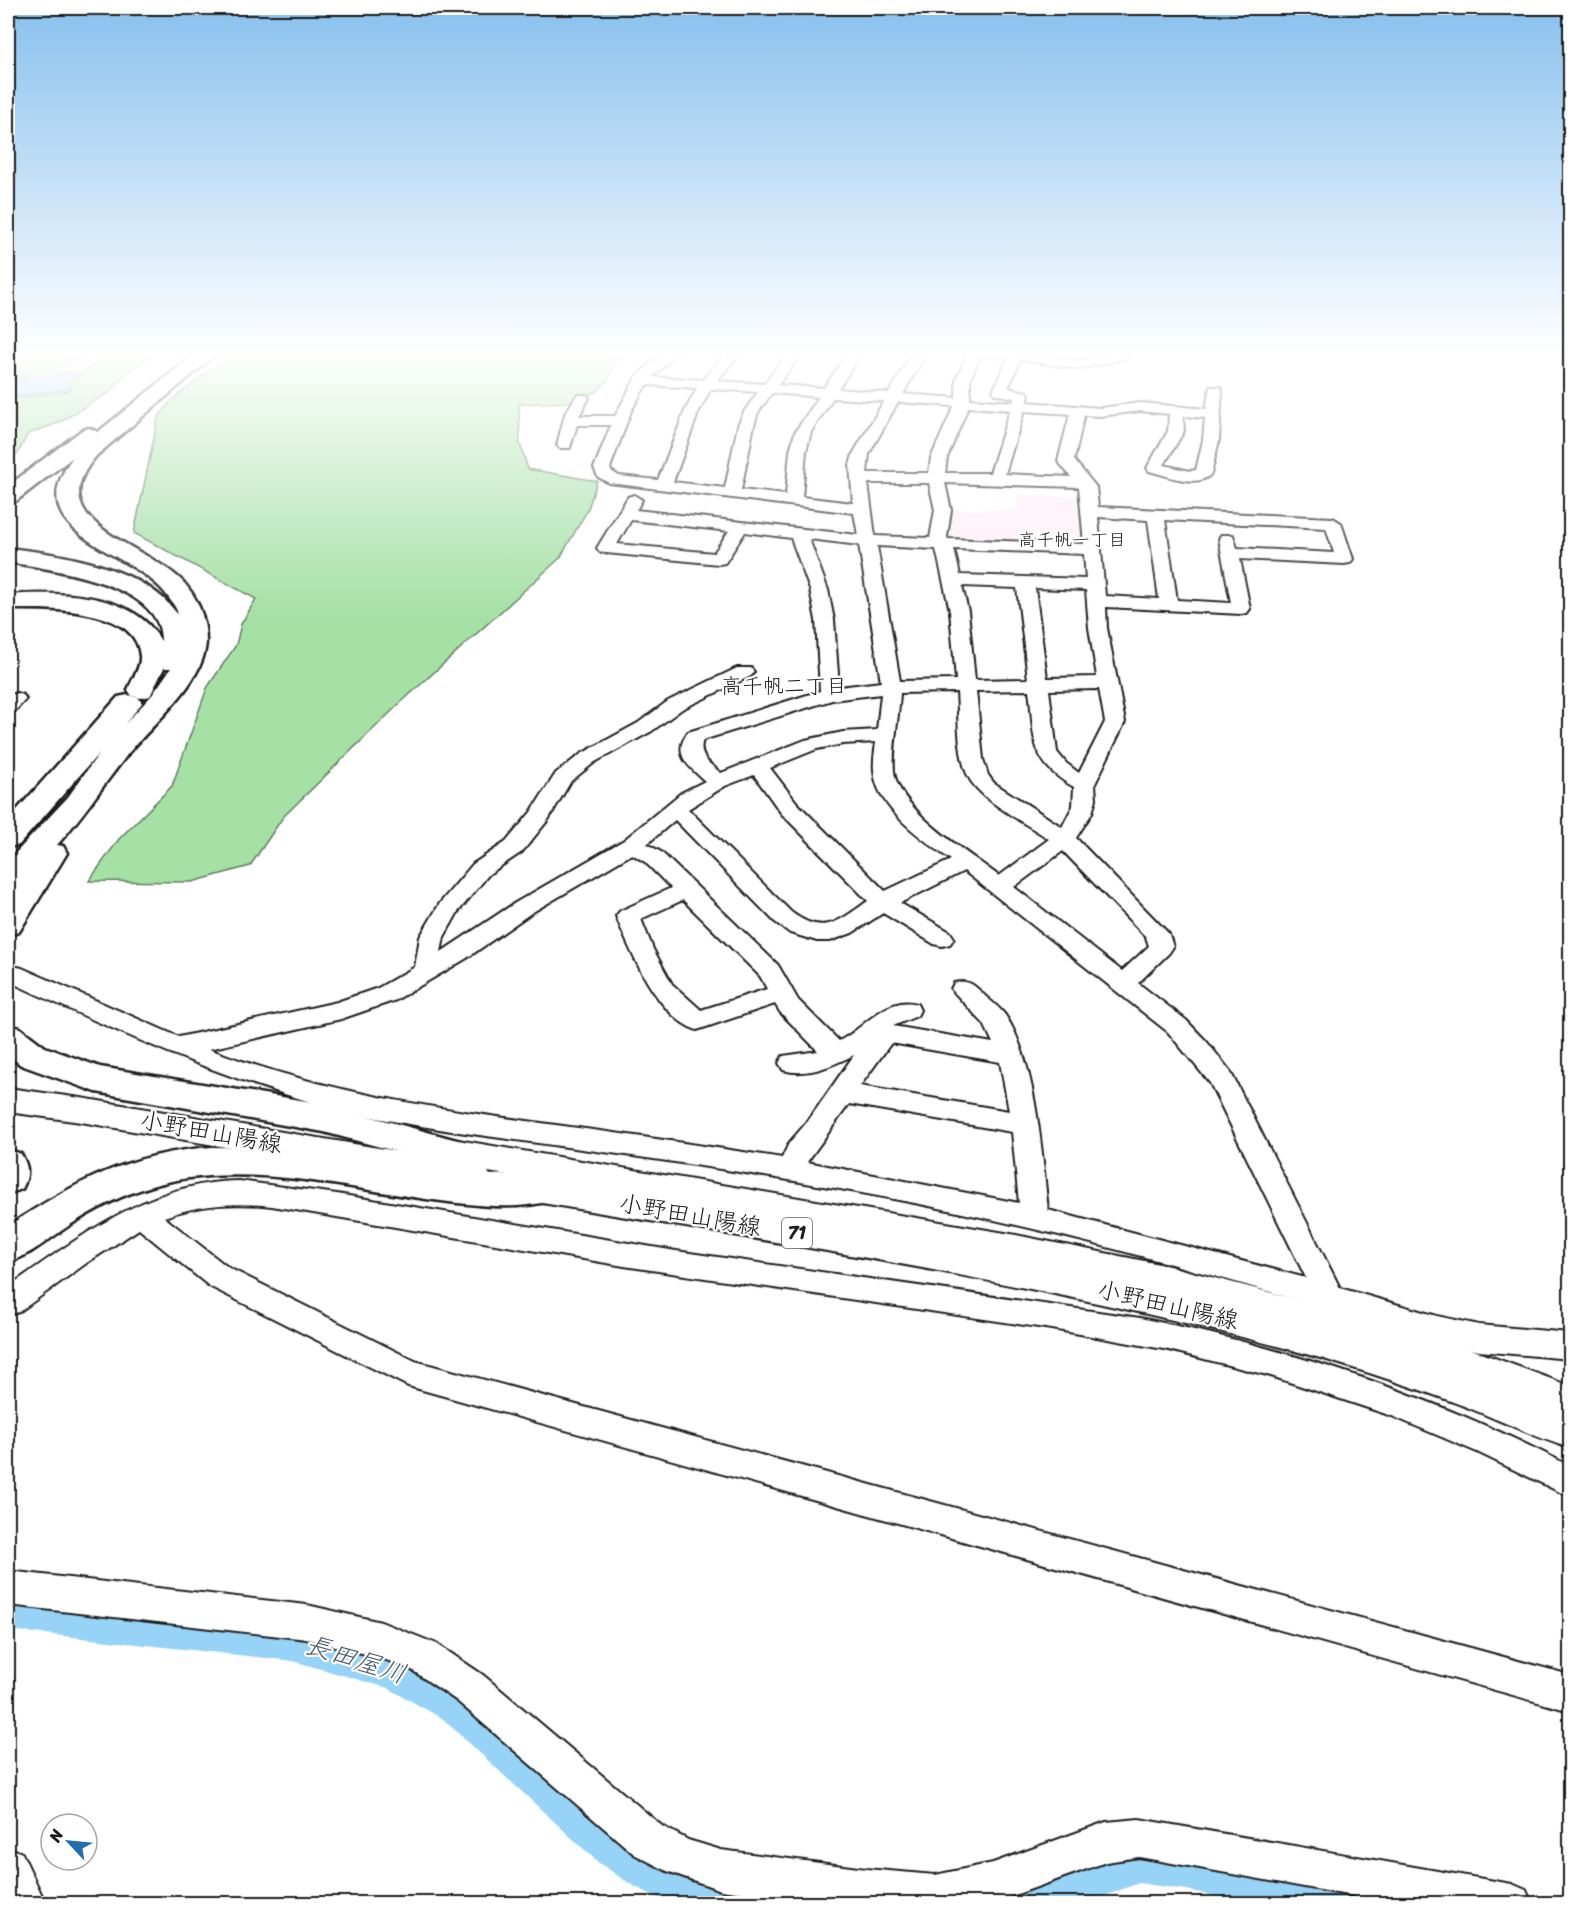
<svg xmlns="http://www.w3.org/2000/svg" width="1578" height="1911" font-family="Sriracha,'Klee One',sans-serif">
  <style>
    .built { fill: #fdeef6 }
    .green { fill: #a5e0a5; stroke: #607e60; stroke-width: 1.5 }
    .water { fill: #96d3f7; stroke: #658a9f; stroke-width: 1.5 }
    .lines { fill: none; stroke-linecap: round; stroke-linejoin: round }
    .river { fill: #96d3f7; fill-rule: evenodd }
    .minor-casing { stroke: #1c1c1c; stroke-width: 4 }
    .major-casing { stroke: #1c1c1c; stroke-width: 4 }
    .highway-casing { stroke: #1c1c1c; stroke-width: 5 }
    .minor { fill: #fff; fill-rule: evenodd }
    .major { fill: #fff; fill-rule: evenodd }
    .highway { fill: #fff; fill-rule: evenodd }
    .labels { text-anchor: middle; stroke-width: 4.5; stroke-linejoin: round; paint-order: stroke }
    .far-neighbourhood-label { font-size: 18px; fill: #1c1c1c; stroke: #fff }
    .shield { fill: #fff; stroke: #606060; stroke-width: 1.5 }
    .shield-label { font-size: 18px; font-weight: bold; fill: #1c1c1c }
    .neighbourhood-label { font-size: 21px; fill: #1c1c1c; stroke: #fff }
    .near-street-label { font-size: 24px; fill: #1c1c1c; stroke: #fff }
    .near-water-label { font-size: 26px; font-style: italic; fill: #475c69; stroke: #fff }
  </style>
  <rect width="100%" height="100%" fill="#fff"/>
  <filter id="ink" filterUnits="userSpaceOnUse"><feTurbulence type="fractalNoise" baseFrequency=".0167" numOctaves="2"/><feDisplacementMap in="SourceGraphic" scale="12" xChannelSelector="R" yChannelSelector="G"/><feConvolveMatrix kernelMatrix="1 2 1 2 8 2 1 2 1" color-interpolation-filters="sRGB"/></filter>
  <g filter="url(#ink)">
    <!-- built -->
    <path class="built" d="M1017 494 1083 497 1085 543 1083 544 944 539 947 509 1017 510Z"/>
    <!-- green -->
    <g class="green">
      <path d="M8 350H153L150 357 123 376 112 391 58 423 28 434 18 453 8 460V399L63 392 71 389 70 383 87 368 100 362 96 358 82 356 64 366 8 381Z"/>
      <path d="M241 350H631L616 363 607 381 596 392 568 402 519 404 520 444 528 469 597 481 588 509 560 558 397 706 283 817 250 866 192 882 89 881 119 839 172 786 207 688 236 645 241 624 256 599 134 533 158 418 171 401 215 366Z"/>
    </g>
    <!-- water -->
    <path class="water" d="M64 371 77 373 67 382 68 387 62 390 8 397V383Z"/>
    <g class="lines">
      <!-- river -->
      <g class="river">
        <path d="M8 1586 293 1615 393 1642 440 1663 477 1685 635 1827 668 1849 695 1861 736 1873 776 1878 795 1885 802 1904H670L632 1885 599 1863 443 1719 388 1688 293 1661 8 1630Z"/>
        <path d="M1139 1831 1187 1838 1375 1878 1394 1885 1401 1904H1250L1187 1890 1139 1883 1083 1904H991L998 1885 1094 1846Z"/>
      </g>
      <!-- minor casing -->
      <g class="minor-casing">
        <g id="minor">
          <path d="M665 350H680L653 377 703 380 728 350H742L717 381 764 384 790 350H804L778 385 824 388 850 350H864L838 389 889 393 914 350H928L903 394 956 398V379L968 354 963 350H1009L1077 361 1113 353 1110 350H1131L1125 359 1077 369 1021 359 1008 388 1027 392 1029 395 1027 402 1100 408 1140 403 1206 409 1210 387H1220L1222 390 1219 440 1211 474C1198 489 1166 475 1149 471L1147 468 1168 431 1169 414 1140 411 1100 416 1084 415 1074 460 1096 487 1098 507 1333 518 1341 523 1353 559 1350 563 1344 564 1240 559 1250 609 1247 613 1241 614 1106 607 1107 628 1125 722 1095 784 1096 799 1092 813 1076 838 1169 934 1173 947 1169 953 1138 983 1186 1020 1207 1042 1230 1071 1340 1288 1437 1316 1479 1325 1570 1333V1359L1479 1351 1437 1342C1254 1286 1071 1232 883 1197 778 1177 673 1161 567 1147 489 1136 409 1127 332 1108 219 1078 114 1030 8 981V967L13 966 22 968 179 1037 337 1002 378 988 415 967 420 937 440 903 473 864 506 842 531 812 556 773 581 754 638 723 668 701 737 668H751L754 672 751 676 682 709 652 731 595 762 571 781 548 820 522 852 489 874 458 912 444 937 441 952 515 903 624 840 681 793 705 781C688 766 672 754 688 732L820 691 816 620 810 590 791 538 745 532 725 563 719 564 606 553 600 552 597 548 628 497 634 495 642 500 636 510 858 535 854 513 609 483 598 477 594 468 611 425H577L570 448H560L557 445 565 414 577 395H587L589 398 579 416H615L636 377ZM981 355 1008 358 993 391 995 394 1014 398 1013 402 970 399V379ZM646 385 697 388 685 411 658 480 619 476 611 471 610 468 631 411ZM711 389 758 392 744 412 738 425 725 488 673 482 699 411ZM772 393 819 397 795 432 790 451 786 495 741 490 754 425 758 412ZM833 398 884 401 853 454 850 465 853 503 802 497 806 451 811 432ZM898 402 954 406 931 458 929 473H867L869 454ZM968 407 1010 410 990 473H945L947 458ZM1024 411 1070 414 1058 461 1071 477 1005 474ZM1183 416 1205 418 1203 440 1196 470 1190 471 1164 465 1184 431ZM868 483H929L935 510 930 538 875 536ZM945 483 1079 487 1084 544 948 539 947 537 951 510ZM1098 517 1148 520 1159 599 1105 596ZM631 520 729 531 714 553 617 544ZM1165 520 1326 528 1334 553 1237 548 1233 535H1221L1219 539 1231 603 1177 600ZM809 539 859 545 881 682 839 687 834 620 828 590ZM877 546 936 549 950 611 956 680 900 681ZM954 549 1084 554 1086 579 960 575ZM962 586 1017 588 1028 679 975 680 968 611ZM1035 588 1086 590 1089 628 1097 677 1047 678ZM1099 689 1105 722 1079 773 1066 763 1057 752 1049 690ZM1029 690C1035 736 1028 762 1074 787L1073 806 1062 827 994 783 988 775 983 759 976 691ZM957 692C959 718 957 750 967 774 978 800 1026 823 1049 839L999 876C969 853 898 810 894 771 892 749 899 715 900 693ZM881 694 877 730 843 732 805 740 721 773C710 764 697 756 703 740L832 700ZM876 742C875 751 873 761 874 770 876 809 923 839 951 860L885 891 797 803 770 768 817 749 843 744ZM754 775 781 813 868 901C839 921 824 937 791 912L688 809 725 786ZM675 820 775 922 790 933 817 941H830L852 933 883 913 934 944 942 946 950 944 954 938 950 932 900 903 964 871 1168 1032 1210 1083 1306 1278 1048 1210C1042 1155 1036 1060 1005 1015 1000 1008 992 1002 985 996 975 986 969 979 954 983L951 989 984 1024 993 1043 893 1026 917 1016 920 1010 917 1004C886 995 864 1029 839 1041L798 1000 778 965 661 852 647 844ZM1063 851 1146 937 1149 946 1122 971 1014 887ZM632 854 645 862 671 888 620 911 616 916C630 951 658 1018 697 1030L775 1004 780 1012 818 1051 783 1056 779 1063 783 1070C808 1077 831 1066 854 1055L808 1121 789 1143 782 1158C706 1146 631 1135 556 1125 437 1109 321 1092 209 1049L341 1019 396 1000 467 958 531 913ZM683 900 760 976 767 989 701 1010 672 984 653 949 641 919ZM891 1043 1000 1062 1009 1111 860 1086ZM849 1104 1012 1132 1019 1203 807 1162Z"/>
          <path d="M16 693 23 695 26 699 15 711 8 713V696Z"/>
          <path d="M239 1181 337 1194 676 1251 1140 1318C1289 1348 1435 1396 1570 1466V1497L1477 1452 1392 1416 1271 1376 1169 1350 1052 1329 624 1266 272 1206C234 1202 200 1204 164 1217L229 1268 415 1361 1570 1675V1711L408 1386 209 1286 139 1229 88 1262 19 1312 8 1315V1287C79 1238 148 1182 239 1181Z"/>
          <path d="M8 1571 307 1605 381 1622 424 1639 437 1644 483 1675 662 1826 688 1840 721 1850 866 1869 935 1875 993 1863 1106 1822 1139 1819 1512 1884 1526 1890 1532 1904H1397L1139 1857 1106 1862 990 1904H825L721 1890 667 1871 634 1854 457 1701 412 1670 381 1658 307 1639 8 1605Z"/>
          <path d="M8 1847 22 1853 46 1904H8Z"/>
        </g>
      </g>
      <!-- major casing -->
      <g class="major-casing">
        <path id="major" d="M8 1088 81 1098 426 1156 423 1150 428 1141 440 1137 1011 1234 1169 1266 1433 1335 1570 1386V1448C1535 1437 1499 1420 1464 1406 1403 1383 1341 1363 1277 1346 1028 1280 772 1242 518 1199L506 1195 501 1185 507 1175 488 1172 491 1177 486 1186 474 1190 81 1122 8 1112Z"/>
      </g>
      <!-- highway casing -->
      <g class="highway-casing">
        <g id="highway">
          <path d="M200 350H221L97 455C37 522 143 543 180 579 197 595 206 618 206 641 205 684 148 727 124 759 101 788 82 817 57 845L63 846 67 853 19 932 8 935V900L15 888 8 890V861L68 797 100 752 19 845 8 847V820L118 697 128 695 138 697 142 703 124 725 152 695 171 668H164L150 696 141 698 132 696 128 690C132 679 141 668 140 656 137 605 42 609 8 609V595C57 592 134 591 161 641 164 583 49 569 8 562V548C62 554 145 567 178 615 177 608 173 604 169 598 137 549 14 537 73 457L16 501 8 503V486L82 430 89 428 98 432Z"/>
          <path d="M8 1025 20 1028 45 1047 100 1067 324 1104 464 1142 470 1152 464 1162 451 1166 324 1132 96 1092 21 1065 8 1055Z"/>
          <path d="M212 1147C298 1148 381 1166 467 1174 495 1177 525 1170 553 1178L558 1189 553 1200C513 1212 467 1204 426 1199 355 1189 282 1171 209 1176 154 1180 116 1196 70 1225 50 1238 30 1256 8 1262V1226C77 1181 128 1154 212 1147Z"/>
          <path d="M8 1149 21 1154C29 1167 29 1176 22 1189L8 1194Z"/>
        </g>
      </g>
      <!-- minor -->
      <use href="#minor" class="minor"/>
      <!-- major -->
      <use href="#major" class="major"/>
      <!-- highway -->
      <use href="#highway" class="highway"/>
    </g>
  </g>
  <!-- sky -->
  <linearGradient id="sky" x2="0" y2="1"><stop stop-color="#87c0ee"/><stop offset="0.57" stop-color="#fff"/><stop offset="1" stop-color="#fff" stop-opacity="0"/></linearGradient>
  <rect width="1578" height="617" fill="url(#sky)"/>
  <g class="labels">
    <!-- far-neighbourhood labels -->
    <g class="far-neighbourhood-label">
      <text x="1072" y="546">高千帆一丁目</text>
    </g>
    <!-- shield labels -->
    <rect class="shield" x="782" y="1218" width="30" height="30" rx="4.5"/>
    <g class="shield-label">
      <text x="797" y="1239">71</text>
    </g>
    <!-- neighbourhood labels -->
    <g class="neighbourhood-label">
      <text x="784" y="693">高千帆二丁目</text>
    </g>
    <!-- near-street labels -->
    <g class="near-street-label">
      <text transform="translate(211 1132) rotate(10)" y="8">小野田山陽線</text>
      <text transform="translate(690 1215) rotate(10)" y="8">小野田山陽線</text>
      <text transform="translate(1168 1305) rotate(13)" y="8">小野田山陽線</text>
    </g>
    <!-- near-water labels -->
    <g class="near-water-label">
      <text transform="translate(356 1659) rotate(18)" y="9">長田屋川</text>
    </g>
  </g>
  <!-- margin -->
  <rect width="1578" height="1911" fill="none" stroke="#fff" stroke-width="30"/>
  <rect x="15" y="15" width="1548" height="1881" fill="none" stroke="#1c1c1c" stroke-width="2" filter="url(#ink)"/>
  <!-- north arrow -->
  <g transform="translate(69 1842) rotate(296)"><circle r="28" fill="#ffffff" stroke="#a4a4a4" stroke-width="1.5"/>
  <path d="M0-4.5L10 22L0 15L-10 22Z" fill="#1f6fb2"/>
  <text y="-9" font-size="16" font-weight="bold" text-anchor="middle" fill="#1c1c1c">N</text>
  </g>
</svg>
